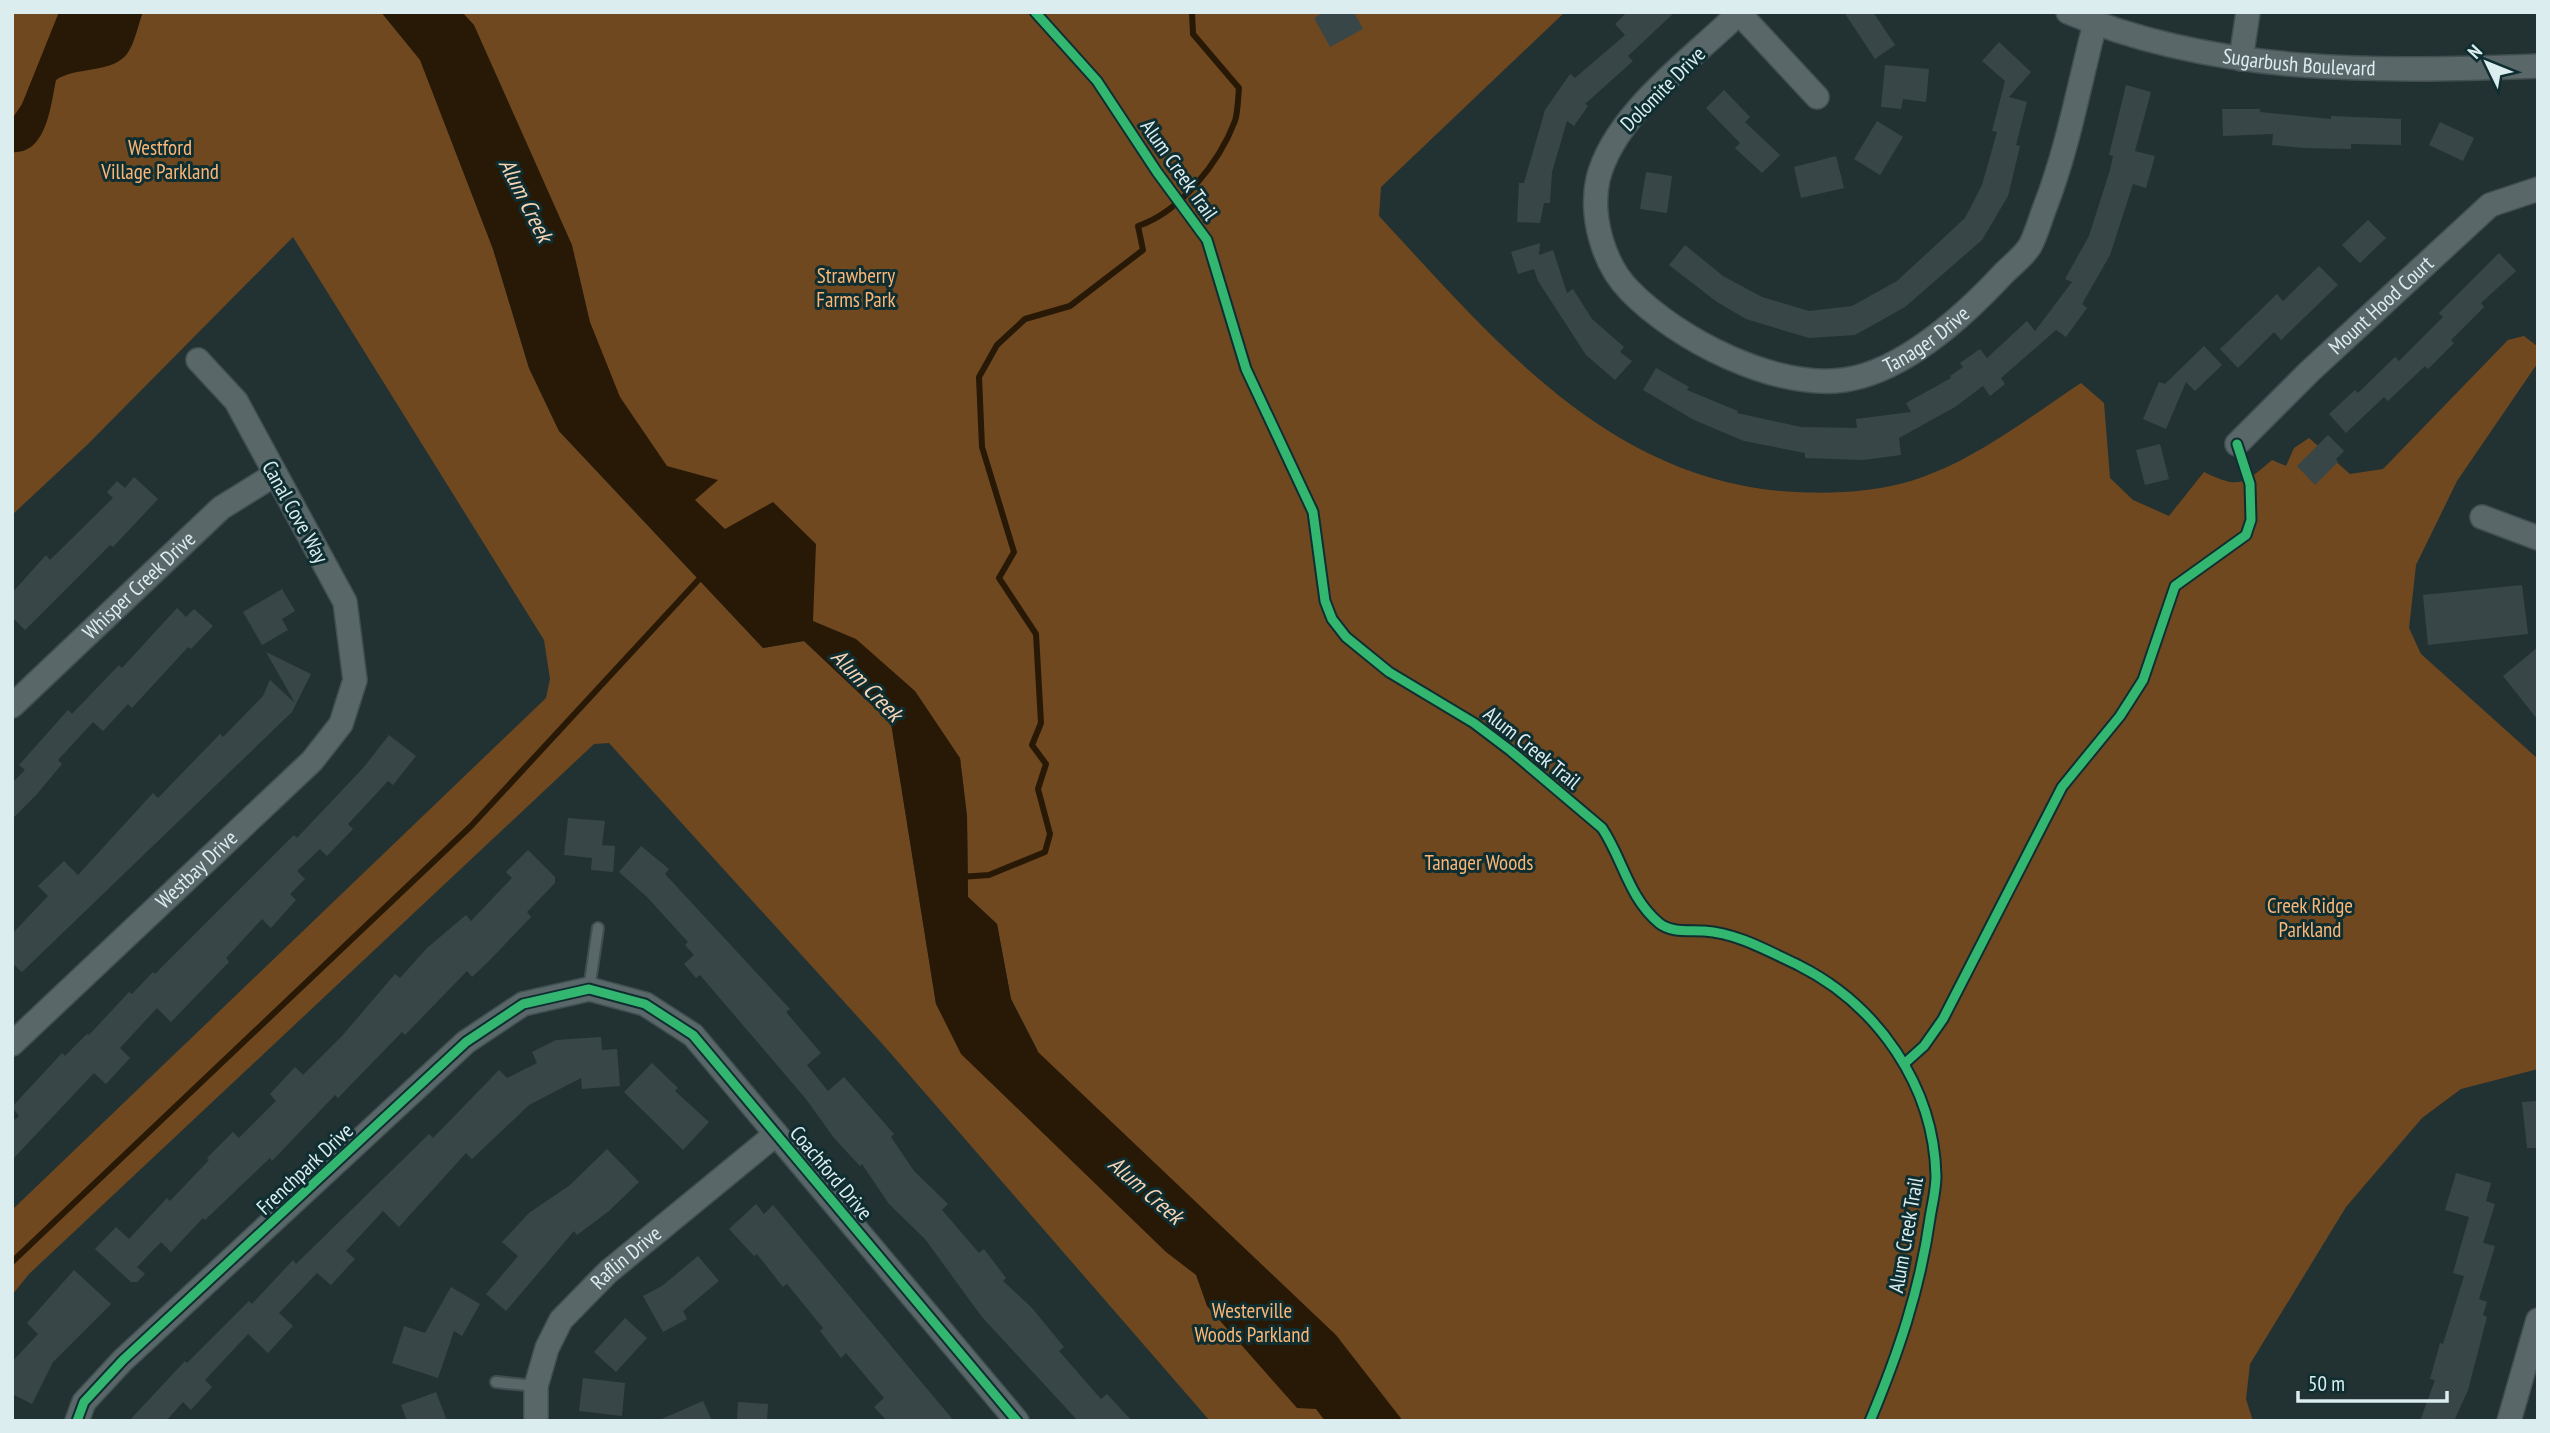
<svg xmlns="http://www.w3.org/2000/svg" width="2550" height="1433" font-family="'PT Sans Narrow',sans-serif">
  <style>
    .green { fill: #70481f }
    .water { fill: #281907 }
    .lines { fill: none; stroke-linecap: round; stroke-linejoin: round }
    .stream { stroke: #281907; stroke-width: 6 }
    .building { fill: #394647 }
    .lane-casing { stroke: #424f51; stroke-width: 14 }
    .street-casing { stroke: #424f51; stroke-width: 26 }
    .lane { stroke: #5a6768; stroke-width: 10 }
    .street { stroke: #5a6768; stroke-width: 23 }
    .cycleway-casing { stroke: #0f2e31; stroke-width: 13 }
    .cycleway { stroke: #33b770; stroke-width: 9 }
    .labels { text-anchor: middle; stroke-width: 6; stroke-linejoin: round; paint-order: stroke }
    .street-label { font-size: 21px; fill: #dcedef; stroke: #0f2e31 }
    .park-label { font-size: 21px; fill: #fcb677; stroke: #0f2e31 }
    .water-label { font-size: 23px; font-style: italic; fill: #f6d3b5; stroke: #0f2e31 }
  </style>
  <rect width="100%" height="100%" fill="#223233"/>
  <!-- green -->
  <path class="green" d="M12 12H381L420 59 493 249 529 368 559 431 763 648 804 641 891 723 936 1004 1038 1051 1011 999 997 924 968 897 967 816 960 758 851 672 668 490 419 12H1565L1381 187 1379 216C1496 342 1610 482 1795 492 1834 494 1873 492 1911 481 1973 462 2028 418 2081 383L2104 403 2110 478 2133 500 2169 516 2204 472C2239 489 2243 485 2272 460L2286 466 2294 448 2309 438 2350 474 2383 469 2508 340 2524 336 2537 346V364L2457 481 2416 565 2409 628 2421 654 2538 759V1069L2461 1089 2422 1118 2346 1207 2250 1364 2246 1399 2253 1421H1210L886 1048 609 743 594 744 29 1274 12 1295V1210L546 698 550 679 544 640 293 237 87 445 12 515Z"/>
  <!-- water -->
  <g class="water">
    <path d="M59 12H143C138 25 135 43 127 54 111 74 77 66 56 80 51 104 47 155 12 152V119L22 104Z"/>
    <path d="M381 12H462L474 25 572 245 590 322 620 397 667 466 718 480 695 500 725 529 773 502 816 544 813 621 856 639 915 691 960 758 967 816 968 897 997 924 1011 999 1038 1052 1336 1335 1403 1421H1325L1316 1409 1297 1408 1207 1306 1196 1275 1166 1252 961 1054 936 1004 891 723 804 641 763 648 559 431 529 368 493 249 420 60Z"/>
  </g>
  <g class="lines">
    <!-- stream -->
    <g class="stream">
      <path d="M960 877 989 875 1045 852 1050 834 1038 789 1046 764 1032 745 1041 723 1036 634 999 578 1014 552 982 447 979 377 997 345 1025 319 1070 306 1143 250 1138 226C1180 212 1219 163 1235 121 1238 111 1238 98 1239 88L1193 34 1192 12"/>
      <path d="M12 1262 471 826 703 575"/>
    </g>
  </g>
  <!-- building -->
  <g class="building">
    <path d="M1324 12H1354L1363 29 1330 47 1314 18Z"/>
    <path d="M1627 12H1675L1628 56 1633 61 1585 104 1588 106 1574 126 1567 121 1552 172 1550 203H1544L1540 223 1517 222 1519 183H1524L1545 110 1570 74 1575 78 1625 35 1615 24Z"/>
    <path d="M1844 12H1873L1895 45 1875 59Z"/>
    <path d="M1999 42 2031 72 2009 97 2027 102 2016 145 2020 146 2008 196 1982 240 1905 307 1855 335 1809 338 1746 319 1717 302 1669 265 1685 245 1723 276 1762 297 1809 311 1852 306 1897 281 1965 218 1982 185 1997 132 1992 131 2005 81 1982 61Z"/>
    <path d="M1885 65 1929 69 1926 102 1903 99 1901 109 1881 107Z"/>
    <path d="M2126 85 2151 92 2135 151 2155 156 2146 188 2133 184 2110 255 2082 304 2087 308 2066 337 2056 330 2001 378 2005 384 1990 396 1983 386 1955 407 1899 438 1901 455 1863 460 1805 458V453L1744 441 1694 420 1643 390 1656 368 1689 387 1687 390 1738 411 1737 413 1801 427 1857 428 1856 419 1911 412 1906 403 1951 378 1950 376 1963 367 1960 363 1980 349 1987 358 2027 321 2035 331 2072 282 2065 279 2089 236 2110 170 2113 156 2109 155Z"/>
    <path d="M1724 90 1750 117 1745 122 1780 155 1762 173 1735 148 1740 143 1706 108Z"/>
    <path d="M2222 109H2260V112L2331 119V116L2401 119V145L2351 144V149L2304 148 2272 145 2273 134 2223 136Z"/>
    <path d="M1877 121 1903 137 1880 175 1854 159Z"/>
    <path d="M2440 122 2474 138 2463 161 2429 145Z"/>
    <path d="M1836 156 1844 188 1801 198 1794 167Z"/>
    <path d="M1646 172 1672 176 1667 213 1640 209Z"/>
    <path d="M2368 220 2386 238 2360 263 2342 245Z"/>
    <path d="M1540 243 1539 255 1553 250 1567 293 1573 289 1592 319 1624 347 1620 352 1632 361 1615 380 1586 355 1538 281 1534 269 1518 274 1511 252Z"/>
    <path d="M2499 253 2516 271 2481 303 2484 307 2451 340 2454 343 2428 369 2425 366 2388 401 2384 397 2346 433 2329 414 2355 390 2358 393 2395 357 2399 361 2443 317 2439 313Z"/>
    <path d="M2319 266 2338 285 2281 340 2274 332 2238 368 2220 349 2277 294 2283 301Z"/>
    <path d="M2204 346 2222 365 2195 391 2186 382 2166 429 2143 419 2159 382 2165 384Z"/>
    <path d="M2328 435 2344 451 2336 459 2338 462 2315 485 2297 466Z"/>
    <path d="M2160 444 2169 479 2145 485 2136 450Z"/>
    <path d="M134 477 158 499 113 547 110 545 25 630 12 617V593L46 555 50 560 113 498 107 492 117 481 125 488Z"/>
    <path d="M2522 585 2528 634 2428 645 2423 595Z"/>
    <path d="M282 589 295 611 282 619 288 630 262 645 243 612Z"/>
    <path d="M177 608 186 617 194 609 213 626 191 649 188 647 132 708 128 704 103 731 93 722 58 760 62 764 37 794 12 819V783L25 770 19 765 68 710 72 714 119 665 122 668Z"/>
    <path d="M2538 647V720L2503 676Z"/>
    <path d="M266 652 311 674 292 712 22 972 12 963V934L48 896 38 886 64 861 78 875 153 793 158 798 220 734 223 737 263 696 270 680 295 703Z"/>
    <path d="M389 735 416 756 393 785 388 781 348 824 353 829 327 856 320 849 297 871 305 879 290 894 296 900 271 928 262 919 226 958 229 962 171 1022 157 1008 120 1048 130 1058 106 1084 94 1073 12 1160V1122L19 1116 12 1107 62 1053 65 1056 87 1034 89 1035 129 992 132 994 153 972 155 974 294 835 297 838 364 767Z"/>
    <path d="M568 818 605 821 602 845 615 846 613 872 591 870 592 858 564 855Z"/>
    <path d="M641 846 669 869 665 874 790 1009 786 1012 821 1053 807 1065 828 1091 844 1077 894 1134 891 1137 914 1171 948 1204 942 1210 979 1253 984 1249 1006 1278 1003 1281 1032 1308 1064 1347 1059 1351 1101 1399 1107 1394 1132 1421H1078L982 1317 925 1239 889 1204 862 1164 860 1166 834 1138 806 1099 700 975 696 978 684 964 694 955 685 945 688 942 647 897 619 872Z"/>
    <path d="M528 850 555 877V883L527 912 531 917 488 962 472 977 467 971 405 1035 402 1032 338 1098 335 1095 272 1161 270 1158 205 1220 203 1218 171 1252 161 1242 137 1267 145 1274 137 1282H131L95 1249 116 1227 129 1239 167 1198 170 1201 209 1160 207 1158 233 1132 239 1138 276 1101 270 1094 295 1067 303 1075 342 1036 395 974 400 978 427 948 466 915 471 921 512 878 506 872Z"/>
    <path d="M601 1037 602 1050 617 1049 620 1086 582 1089 581 1078 529 1105 472 1159 466 1153 399 1227 383 1211 346 1251 355 1259 331 1285 317 1273 279 1313 293 1326 268 1353 248 1334 205 1380 212 1387 191 1410 183 1402 166 1421H129L185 1361 187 1363 249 1301 252 1304 293 1260 296 1264 429 1134 433 1138 499 1070 507 1078 537 1063 532 1052 556 1040Z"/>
    <path d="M652 1063 678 1088 675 1091 709 1122 683 1150 624 1092Z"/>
    <path d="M2538 1101V1148H2527L2522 1102Z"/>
    <path d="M607 1149 639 1182 609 1211 577 1235 574 1231 506 1311 486 1294 518 1256 502 1242 529 1213 570 1185Z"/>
    <path d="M2456 1173 2491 1183 2486 1201 2495 1204 2483 1243 2495 1246 2479 1299 2487 1302 2483 1315 2487 1317 2468 1390 2454 1421H2420L2435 1380 2430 1379 2440 1343 2443 1344 2464 1276 2453 1273 2469 1217 2445 1210Z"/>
    <path d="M756 1204 764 1214 773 1205 954 1421H887L874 1407 884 1398 846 1353 841 1358 820 1331 823 1328 787 1284 783 1287 757 1254 754 1256 729 1229Z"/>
    <path d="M698 1256 719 1281 683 1311 687 1319 663 1332 643 1296 662 1286Z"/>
    <path d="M74 1270 111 1304 53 1362 32 1404 12 1394V1362L38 1334 27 1323Z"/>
    <path d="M451 1287 480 1304 462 1336 454 1331 438 1378 392 1363 404 1326 425 1333Z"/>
    <path d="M625 1318 647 1338 616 1372 594 1352Z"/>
    <path d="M583 1378 625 1383 622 1416 579 1411Z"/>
    <path d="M436 1392 447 1421H407L401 1405Z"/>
    <path d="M703 1401 712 1421H657Z"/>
    <path d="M738 1402 768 1404 767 1421H737Z"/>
  </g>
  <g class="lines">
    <!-- lane casing -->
    <g class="lane-casing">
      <g id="lane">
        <path d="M589 989 598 928"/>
        <path d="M496 1382 536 1386"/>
      </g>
    </g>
    <!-- street casing -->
    <g class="street-casing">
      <g id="street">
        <path id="s1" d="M1740 12C1693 58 1614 114 1598 179 1590 216 1603 264 1630 291 1678 340 1774 389 1844 380 1903 372 1965 315 2004 273 2012 265 2024 256 2030 246 2036 235 2040 220 2045 207 2068 148 2079 85 2095 24"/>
        <path id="s2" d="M2068 12C2216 75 2380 72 2538 66"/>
        <path d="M1739 13 1817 97"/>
        <path d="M2241 59 2248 12"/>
        <path id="s3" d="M2237 444 2310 371 2490 205 2538 189"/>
        <path d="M2482 517 2538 538"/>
        <path id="s4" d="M12 706 221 508 274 475"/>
        <path id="s5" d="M12 1044 312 761 341 724 355 680 345 602 236 401 198 360"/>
        <path d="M77 1421 84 1402 123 1360 466 1042 523 1004 589 989 645 1004 693 1035 1017 1421"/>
        <path id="s6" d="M536 1421V1386L547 1348 561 1320 608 1272 776 1134"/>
        <path d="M2509 1421 2538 1320"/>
      </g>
    </g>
    <!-- lane -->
    <use href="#lane" class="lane"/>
    <!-- street -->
    <use href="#street" class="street"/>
    <!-- cycleway casing -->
    <g class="cycleway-casing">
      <g id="cycleway">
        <path d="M1035 12 1097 81 1157 172 1207 240 1246 369 1313 512 1325 601 1332 619 1346 637 1389 672 1474 723 1511 751 1602 828C1623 859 1628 897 1659 923 1671 933 1689 930 1704 931 1737 933 1768 951 1798 965 1878 1005 1934 1086 1936 1176 1936 1190 1932 1205 1930 1218 1920 1290 1898 1354 1870 1421"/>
        <path d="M1904 1064 1924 1046 1943 1019 2062 787 2120 716 2143 680 2175 586 2246 535 2251 520 2250 484 2237 444"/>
        <path d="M77 1421 84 1402 123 1360 466 1042 523 1004 589 989 645 1004 693 1035 1017 1421"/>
      </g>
    </g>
    <!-- cycleway -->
    <use href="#cycleway" class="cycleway"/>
  </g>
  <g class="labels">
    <!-- street labels -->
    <g class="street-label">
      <text dy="7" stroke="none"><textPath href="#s2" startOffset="238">Sugarbush Boulevard</textPath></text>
      <text transform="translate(1663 89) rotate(-45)" y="7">Dolomite Drive</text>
      <text transform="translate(1179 170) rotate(55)" y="7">Alum Creek Trail</text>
      <text dy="7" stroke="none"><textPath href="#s3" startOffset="200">Mount Hood Court</textPath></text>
      <text dy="7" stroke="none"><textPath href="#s1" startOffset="674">Tanager Drive</textPath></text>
      <text transform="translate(295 512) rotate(61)" y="7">Canal Cove Way</text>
      <text dy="7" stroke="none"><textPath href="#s4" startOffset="175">Whisper Creek Drive</textPath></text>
      <text transform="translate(1532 748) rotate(39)" y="7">Alum Creek Trail</text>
      <text dy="7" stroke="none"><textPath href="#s5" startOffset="254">Westbay Drive</textPath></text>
      <text transform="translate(305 1169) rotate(-43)" y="7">Frenchpark Drive</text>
      <text transform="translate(831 1173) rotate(50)" y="7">Coachford Drive</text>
      <text transform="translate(1906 1235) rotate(-80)" y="7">Alum Creek Trail</text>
      <text dy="7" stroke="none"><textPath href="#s6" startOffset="196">Raflin Drive</textPath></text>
    </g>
    <!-- park labels -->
    <g class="park-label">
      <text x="160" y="155">Westford<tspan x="160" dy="24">Village Parkland</tspan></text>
      <text x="856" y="283">Strawberry<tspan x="856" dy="24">Farms Park</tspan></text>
      <text x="1479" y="870">Tanager Woods</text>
      <text x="2310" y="913">Creek Ridge<tspan x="2310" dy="24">Parkland</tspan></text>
      <text x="1252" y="1318">Westerville<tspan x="1252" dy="24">Woods Parkland</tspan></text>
    </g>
    <!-- water labels -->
    <g class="water-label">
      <text transform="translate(526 200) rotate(63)" y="8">Alum Creek</text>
      <text transform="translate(867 685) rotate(46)" y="8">Alum Creek</text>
      <text transform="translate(1146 1190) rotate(41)" y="8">Alum Creek</text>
    </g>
  </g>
  <!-- border -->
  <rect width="2550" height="1433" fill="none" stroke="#dcedef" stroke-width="28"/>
  <!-- north arrow -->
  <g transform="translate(2487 63) rotate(313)" stroke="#0f2e31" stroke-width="5" paint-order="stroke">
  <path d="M0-5L12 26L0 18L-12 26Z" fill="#dcedef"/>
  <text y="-10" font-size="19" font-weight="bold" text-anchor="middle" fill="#dcedef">N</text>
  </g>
  <!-- scale -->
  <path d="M2298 1391v10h149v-10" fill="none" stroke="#dcedef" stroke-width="3.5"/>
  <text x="2308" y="1391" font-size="21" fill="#dcedef" stroke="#0f2e31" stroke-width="5" paint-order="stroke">50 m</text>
</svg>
